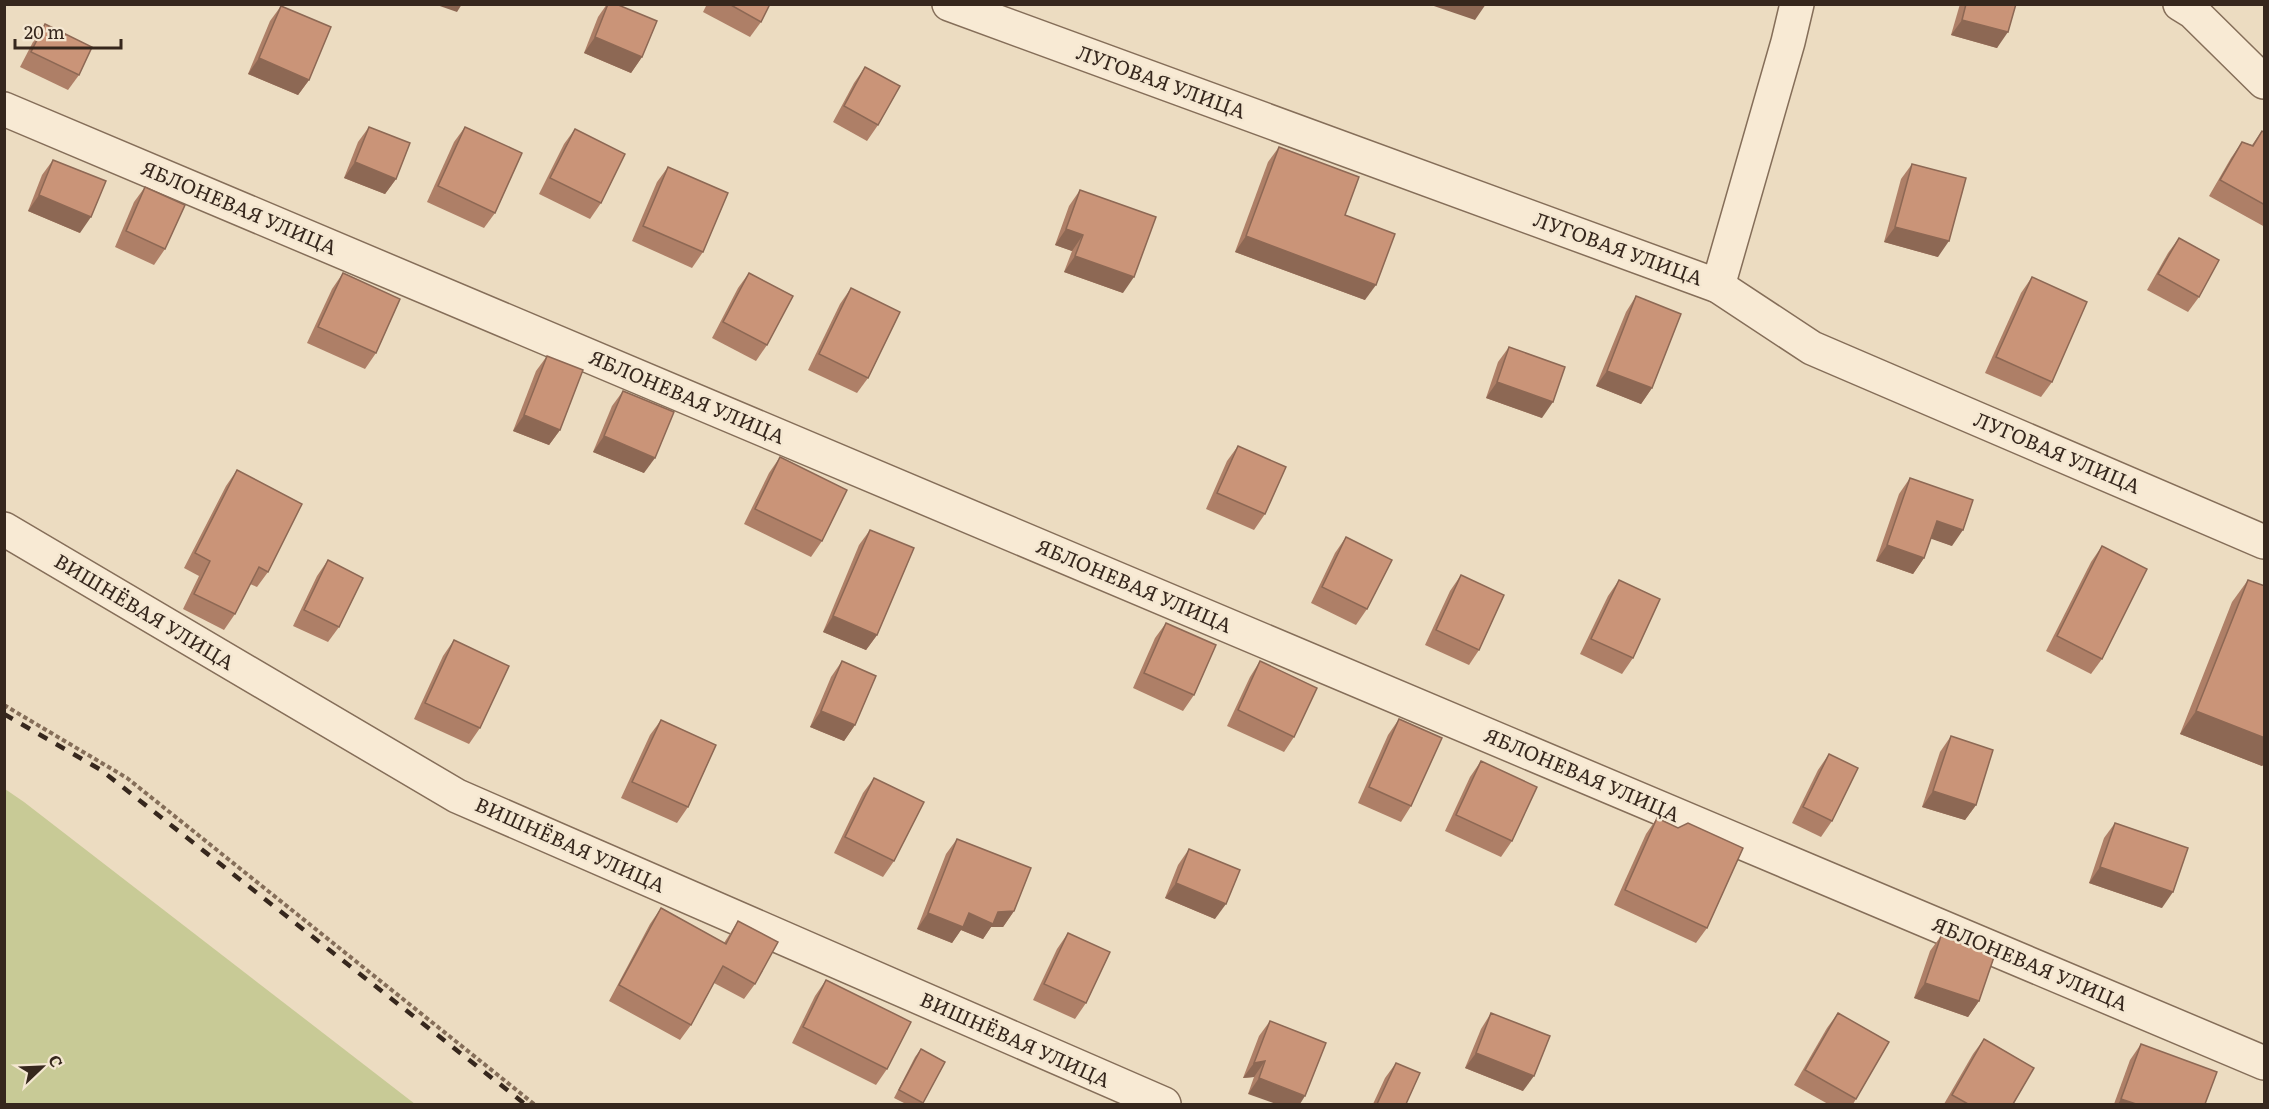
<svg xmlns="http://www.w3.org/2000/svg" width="2269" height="1109" font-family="Literata,serif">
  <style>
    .green { fill: #c8ca96 }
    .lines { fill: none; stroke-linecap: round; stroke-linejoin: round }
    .minor-casing { stroke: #856e59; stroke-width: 36 }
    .path { stroke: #856e59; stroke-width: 4; stroke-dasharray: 4.5 3; stroke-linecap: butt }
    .minor { stroke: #f8ead4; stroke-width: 33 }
    .rail { stroke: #36271d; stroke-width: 4.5; stroke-dasharray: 10 10; stroke-linecap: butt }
    .wall { fill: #ae7f67 }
    .shaded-wall { fill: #8d6854 }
    .building { fill: #ca9478; stroke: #8d6854; stroke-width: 1.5 }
    .labels { text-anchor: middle; stroke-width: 5; stroke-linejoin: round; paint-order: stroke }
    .street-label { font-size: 20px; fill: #36271d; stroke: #f4e7d1 }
  </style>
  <rect width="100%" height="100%" fill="#ecdcc1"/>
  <!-- green -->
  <path class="green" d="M5 789 24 802 415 1104H5Z"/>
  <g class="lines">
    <!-- minor casing -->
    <g class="minor-casing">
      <g id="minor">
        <path d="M949 4 1718 286 1812 348 2264 542"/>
        <path d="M2180 4 2193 12 2264 82"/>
        <path d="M4 109 2264 1063"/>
        <path d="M1718 286 1788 42 1797 4"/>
        <path d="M4 529 457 796 1164 1104"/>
      </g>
    </g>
    <!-- path -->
    <path class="path" d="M4 705 127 778 534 1104"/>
    <!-- minor -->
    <use href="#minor" class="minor"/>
    <!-- rail -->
    <path class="rail" d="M4 714 101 770 525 1104"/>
  </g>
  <!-- wall -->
  <g class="wall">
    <path d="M607 4H616L642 57 631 73 584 53 598 17Z"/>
    <path d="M707 4H770L761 22 750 37 703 12Z"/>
    <path d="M1960 4H2016L1997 48 1951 35Z"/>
    <path d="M281 6 309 80 298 95 248 74 270 21Z"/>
    <path d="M45 24 79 75 68 90 20 67 34 40Z"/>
    <path d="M865 67 878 125 867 141 833 122 854 83Z"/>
    <path d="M369 127 396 179 385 194 344 178 358 142Z"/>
    <path d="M465 127 495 213 484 228 427 202 454 142Z"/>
    <path d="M575 129 601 203 590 219 539 194 564 144Z"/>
    <path d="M2262 131 2265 133V227L2209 196 2231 158 2242 142 2252 145Z"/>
    <path d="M1279 147 1345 215 1365 300 1235 252 1268 162Z"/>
    <path d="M53 160 80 233 28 211 42 175Z"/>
    <path d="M1912 164 1938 257 1884 242 1901 179Z"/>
    <path d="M668 167 703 252 692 268 632 241 657 182Z"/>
    <path d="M145 187 165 249 154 265 115 247 134 202Z"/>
    <path d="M1080 190 1123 293 1064 272 1072 251 1055 245 1069 206Z"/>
    <path d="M2179 238 2199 297 2188 312 2147 290 2168 253Z"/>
    <path d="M343 273 376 353 365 369 307 343 332 289Z"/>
    <path d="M749 273 767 345 756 361 712 338 738 288Z"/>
    <path d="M2032 277 2052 382 2041 397 1985 373 2021 293Z"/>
    <path d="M851 288 868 378 857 393 808 370 840 304Z"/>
    <path d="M1636 296 1652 388 1641 404 1596 386 1626 312Z"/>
    <path d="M1509 347 1542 418 1486 398 1498 362Z"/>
    <path d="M547 356 560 430 549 445 513 431 536 371Z"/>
    <path d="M623 391 644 473 593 452 612 406Z"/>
    <path d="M1238 446 1265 514 1254 530 1206 509 1227 461Z"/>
    <path d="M780 457 822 541 811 557 744 524 769 473Z"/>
    <path d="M237 470 268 572 257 587 250 584 235 614 224 630 183 609 199 576 184 568 226 486Z"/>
    <path d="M1910 478 1952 546 1931 538 1924 558 1913 574 1876 561 1899 494Z"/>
    <path d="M870 530 877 635 866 650 823 632 859 545Z"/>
    <path d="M1346 537 1367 609 1356 625 1311 603 1335 553Z"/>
    <path d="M2102 546V659L2091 674 2046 651 2091 562Z"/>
    <path d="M328 560 339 627 328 642 293 626 317 576Z"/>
    <path d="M1461 575 1479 650 1469 665 1425 645 1450 591Z"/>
    <path d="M1619 580 1633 658 1622 674 1580 654 1608 596Z"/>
    <path d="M2248 580 2265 586V763L2262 766 2180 734 2232 602Z"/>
    <path d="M1166 623 1194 695 1183 711 1133 688 1155 638Z"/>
    <path d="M454 640 480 728 469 744 414 719 443 656Z"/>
    <path d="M842 661 855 725 844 741 810 727 831 677Z"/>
    <path d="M1260 661 1294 737 1284 752 1227 726 1250 677Z"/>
    <path d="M1399 719 1411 806 1401 822 1358 803 1388 735Z"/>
    <path d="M661 720 688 807 677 823 621 798 650 735Z"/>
    <path d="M1951 736 1976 805 1965 820 1922 807 1940 752Z"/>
    <path d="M1829 754 1832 821 1821 837 1792 823 1818 770Z"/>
    <path d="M1481 761 1512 841 1501 857 1445 831 1470 777Z"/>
    <path d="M874 778 894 861 883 877 834 853 863 793Z"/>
    <path d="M1657 818 1707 928 1696 943 1614 905 1646 834Z"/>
    <path d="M2115 823 2162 908 2089 883 2104 838Z"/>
    <path d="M957 839 1014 911 1003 927H991L983 939 961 930 952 943 917 929 946 854Z"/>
    <path d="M1189 849 1215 919 1165 898 1178 865Z"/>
    <path d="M661 908 724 943 738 921 755 984 744 999 714 983 691 1025 680 1040 609 1001 650 924Z"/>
    <path d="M1068 933 1086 1003 1075 1019 1033 1000 1057 949Z"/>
    <path d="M1941 936 1979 1001 1968 1017 1914 998 1930 951Z"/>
    <path d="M826 980 887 1069 876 1085 792 1043 815 996Z"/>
    <path d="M1491 1013 1523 1091 1465 1068 1481 1029Z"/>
    <path d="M1838 1013 1856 1099 1853 1104H1828L1794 1085 1827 1028Z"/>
    <path d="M1270 1021 1326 1043 1248 1094 1254 1077 1243 1078 1259 1036Z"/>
    <path d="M1984 1039 2013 1104H1944L1973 1054Z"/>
    <path d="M2141 1044 2205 1104H2114L2130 1060Z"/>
    <path d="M921 1049 945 1062 922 1104H906L894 1098 915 1057Z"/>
    <path d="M1396 1063 1406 1104H1373L1385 1078Z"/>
  </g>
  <!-- shaded-wall -->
  <g class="shaded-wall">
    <path d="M434 4H462L457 12Z"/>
    <path d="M1428 4H1486L1475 20Z"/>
    <path d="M1962 20 2008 32 1997 48 1951 35Z"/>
    <path d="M595 37 642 57 631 73 584 53Z"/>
    <path d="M259 58 309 80 298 95 248 74Z"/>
    <path d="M355 162 396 179 385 194 344 178Z"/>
    <path d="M39 195 91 217 80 233 28 211Z"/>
    <path d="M1895 227 1949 241 1938 257 1884 242Z"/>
    <path d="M1066 229 1083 235 1072 251 1055 245Z"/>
    <path d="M1246 236 1376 285 1365 300 1235 252Z"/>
    <path d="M1075 256 1134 277 1123 293 1064 272Z"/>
    <path d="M1607 371 1652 388 1641 404 1596 386Z"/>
    <path d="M1497 382 1553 402 1542 418 1486 398Z"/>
    <path d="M524 415 560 430 549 445 513 431Z"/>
    <path d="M604 436 655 458 644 473 593 452Z"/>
    <path d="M1937 521 1963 530 1952 546 1926 537Z"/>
    <path d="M1887 545 1924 558 1913 574 1876 561Z"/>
    <path d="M833 616 877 635 866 650 823 632Z"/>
    <path d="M821 711 855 725 844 741 810 727Z"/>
    <path d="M2196 711 2265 738V763L2262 766 2180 734Z"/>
    <path d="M1933 791 1976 805 1965 820 1922 807Z"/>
    <path d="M2100 867 2173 892 2162 908 2089 883Z"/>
    <path d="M1176 883 1226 904 1215 919 1165 898Z"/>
    <path d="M1014 911 1003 927H991L983 939 961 930 952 943 917 929 928 913H969Z"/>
    <path d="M1925 983 1979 1001 1968 1017 1914 998Z"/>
    <path d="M1476 1053 1534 1076 1523 1091 1465 1068Z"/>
    <path d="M1265 1061 1254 1077 1243 1078 1254 1063Z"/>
    <path d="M1259 1078 1305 1096 1300 1104H1276L1248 1094Z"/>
    <path d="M2121 1099 2136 1104H2118Z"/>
  </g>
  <!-- building -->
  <g class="building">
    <path d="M608 4H616L657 21 642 57 595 37Z"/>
    <path d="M729 4H770L761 22Z"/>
    <path d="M1966 4H2016L2008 32 1962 20Z"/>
    <path d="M281 6 331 27 309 80 259 58Z"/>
    <path d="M45 24 92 47 79 75 31 52Z"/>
    <path d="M865 67 900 86 878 125 844 106Z"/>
    <path d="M369 127 410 143 396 179 355 162Z"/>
    <path d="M465 127 522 153 495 213 438 186Z"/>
    <path d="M575 129 625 154 601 203 550 178Z"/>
    <path d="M2262 131 2265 133V205L2220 180 2242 142 2253 146Z"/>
    <path d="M1279 147 1359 177 1345 215 1395 234 1376 285 1246 236Z"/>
    <path d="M53 160 106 181 91 217 39 195Z"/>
    <path d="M1912 164 1966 178 1949 241 1895 227Z"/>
    <path d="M668 167 728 193 703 252 643 226Z"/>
    <path d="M145 187 185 205 165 249 126 231Z"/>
    <path d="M1080 190 1156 217 1134 277 1075 256 1083 235 1066 229Z"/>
    <path d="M2179 238 2219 260 2199 297 2158 274Z"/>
    <path d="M343 273 400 299 376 353 318 327Z"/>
    <path d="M749 273 793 296 767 345 723 322Z"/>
    <path d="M2032 277 2087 302 2052 382 1996 357Z"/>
    <path d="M851 288 900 312 868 378 819 354Z"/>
    <path d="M1636 296 1681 314 1652 388 1607 371Z"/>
    <path d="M1509 347 1565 367 1553 402 1497 382Z"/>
    <path d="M547 356 583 370 560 430 524 415Z"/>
    <path d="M623 391 674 412 655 458 604 436Z"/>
    <path d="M1238 446 1286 467 1265 514 1217 493Z"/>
    <path d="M780 457 847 490 822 541 755 509Z"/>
    <path d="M237 470 302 504 268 572 259 567 235 614 194 594 210 561 195 553Z"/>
    <path d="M1910 478 1973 500 1963 530 1937 521 1924 558 1887 545Z"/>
    <path d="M870 530 914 548 877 635 833 616Z"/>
    <path d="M1346 537 1392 560 1367 609 1322 587Z"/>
    <path d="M2102 546 2147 569 2102 659 2057 636Z"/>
    <path d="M328 560 363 578 339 627 304 610Z"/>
    <path d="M1461 575 1504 595 1479 650 1436 630Z"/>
    <path d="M1619 580 1660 599 1633 658 1591 639Z"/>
    <path d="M2248 580 2265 586V738L2196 711Z"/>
    <path d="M1166 623 1216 645 1194 695 1144 673Z"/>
    <path d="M454 640 509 666 480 728 425 703Z"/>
    <path d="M842 661 876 676 855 725 821 711Z"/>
    <path d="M1260 661 1317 688 1294 737 1238 710Z"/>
    <path d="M1399 719 1442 738 1411 806 1369 787Z"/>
    <path d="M661 720 716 745 688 807 632 782Z"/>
    <path d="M1951 736 1993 750 1976 805 1933 791Z"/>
    <path d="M1829 754 1858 768 1832 821 1803 807Z"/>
    <path d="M1481 761 1537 787 1512 841 1456 815Z"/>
    <path d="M874 778 924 802 894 861 845 837Z"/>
    <path d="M1657 818 1678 828 1688 823 1743 848 1707 928 1625 890Z"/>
    <path d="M2115 823 2188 848 2173 892 2100 867Z"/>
    <path d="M957 839 1031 868 1014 911 998 912 993 924 969 913 963 927 928 913Z"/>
    <path d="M1189 849 1240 870 1226 904 1176 883Z"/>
    <path d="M661 908 726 944 738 921 778 942 755 984 723 966 691 1025 619 985Z"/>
    <path d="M1068 933 1110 952 1086 1003 1044 984Z"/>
    <path d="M1941 936 1995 954 1979 1001 1925 983Z"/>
    <path d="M826 980 911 1022 887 1069 803 1027Z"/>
    <path d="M1491 1013 1550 1036 1534 1076 1476 1053Z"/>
    <path d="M1838 1013 1889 1042 1856 1099 1805 1070Z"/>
    <path d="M1270 1021 1326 1043 1305 1096 1259 1078 1265 1061 1254 1063Z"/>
    <path d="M1984 1039 2034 1068 2013 1104H1968L1952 1095Z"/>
    <path d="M2141 1044 2217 1072 2205 1104H2136L2121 1099Z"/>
    <path d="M921 1049 945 1062 923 1103 899 1090Z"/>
    <path d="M1396 1063 1420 1073 1406 1104H1377Z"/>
  </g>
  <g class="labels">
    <!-- street labels -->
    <g class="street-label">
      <text transform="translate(1161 82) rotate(20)" y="7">ЛУГОВАЯ УЛИЦА</text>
      <text transform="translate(239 208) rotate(23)" y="7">ЯБЛОНЕВАЯ УЛИЦА</text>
      <text transform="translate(1618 249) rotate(20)" y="7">ЛУГОВАЯ УЛИЦА</text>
      <text transform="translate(687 397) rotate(23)" y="7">ЯБЛОНЕВАЯ УЛИЦА</text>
      <text transform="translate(2057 453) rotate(23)" y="7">ЛУГОВАЯ УЛИЦА</text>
      <text transform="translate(1134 586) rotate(23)" y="7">ЯБЛОНЕВАЯ УЛИЦА</text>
      <text transform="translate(144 612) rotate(31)" y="7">ВИШНЁВАЯ УЛИЦА</text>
      <text transform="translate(1582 775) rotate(23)" y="7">ЯБЛОНЕВАЯ УЛИЦА</text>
      <text transform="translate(570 845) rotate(24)" y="7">ВИШНЁВАЯ УЛИЦА</text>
      <text transform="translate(2030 964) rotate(23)" y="7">ЯБЛОНЕВАЯ УЛИЦА</text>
      <text transform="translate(1015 1040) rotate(24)" y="7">ВИШНЁВАЯ УЛИЦА</text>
    </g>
  </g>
  <!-- border -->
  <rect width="2269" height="1109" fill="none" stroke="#36271d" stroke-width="12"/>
  <!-- north arrow -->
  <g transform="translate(42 1067) rotate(67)" stroke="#f4e7d1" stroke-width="4.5" paint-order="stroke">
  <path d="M0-4.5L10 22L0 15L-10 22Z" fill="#36271d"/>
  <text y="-9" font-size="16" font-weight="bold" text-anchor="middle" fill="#36271d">С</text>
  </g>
  <!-- scale -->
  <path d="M15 39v9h106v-9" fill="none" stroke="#36271d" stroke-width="3"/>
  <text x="24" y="39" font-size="18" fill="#36271d" stroke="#f4e7d1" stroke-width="4.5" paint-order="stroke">20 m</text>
</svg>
